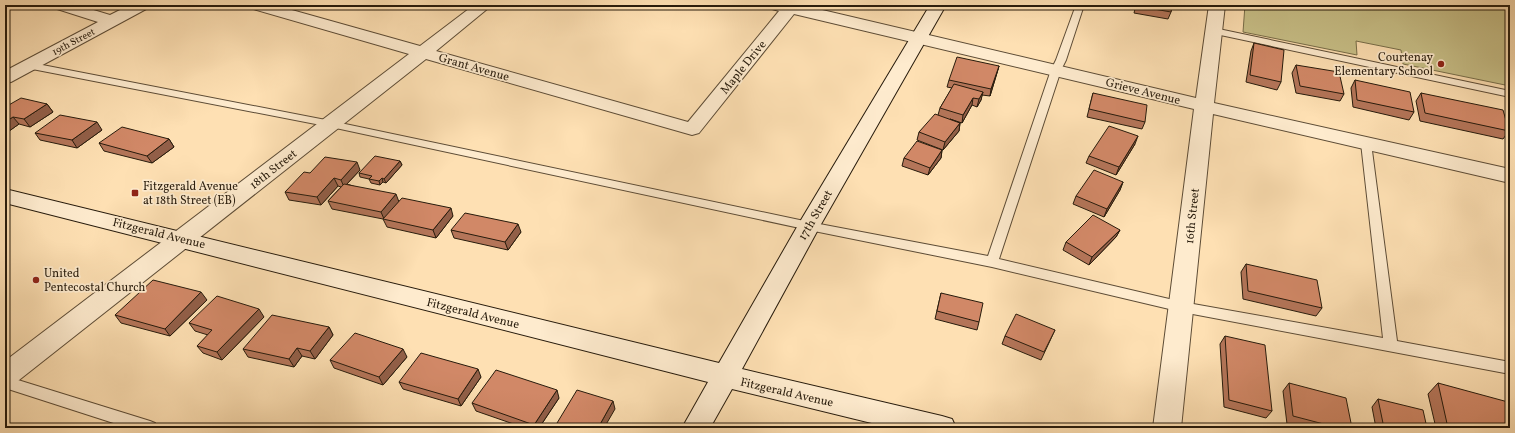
<svg xmlns="http://www.w3.org/2000/svg" width="1515" height="433" font-family="Vollkorn,serif">
  <style>
    .green { fill: #c8c088; stroke: #786e4a }
    .lines { fill: none; stroke-linecap: round; stroke-linejoin: round }
    .lane-casing { stroke: #5d4c36; stroke-width: 2 }
    .street-casing { stroke: #5d4c36; stroke-width: 2 }
    .secondary-casing { stroke: #271b0c; stroke-width: 2 }
    .lane { fill: #feebce; fill-rule: evenodd }
    .street { fill: #feebce; fill-rule: evenodd }
    .secondary { fill: #feebce; fill-rule: evenodd }
    .wall { fill: #b47559; stroke: #271b0c }
    .shaded-wall { fill: #925f48; stroke: #271b0c }
    .building { fill: #d18867; stroke: #271b0c }
    .poi-dot { fill: #8f2418; stroke: #feebce; stroke-width: 1.5 }
    .labels { text-anchor: middle; stroke-width: 3.5; stroke-linejoin: round; paint-order: stroke }
    .far-street-label { font-size: 10px; fill: #271b0c; stroke: #feebce }
    .poi-label { font-size: 12px; fill: #271b0c; stroke: #feebce; text-anchor: start }
    .street-label { font-size: 12px; fill: #271b0c; stroke: #feebce }
  </style>
  <rect width="100%" height="100%" fill="#fee0b3"/>
  <filter id="stains"><feTurbulence type="fractalNoise" baseFrequency=".005" numOctaves="4"/><feColorMatrix values="0 0 0 0 .2 0 0 0 0 .09 0 0 0 0 .02 0 0 0 .5 -.17"/></filter>
  <radialGradient id="worn" r=".72"><stop offset=".6" stop-color="#630" stop-opacity="0"/><stop offset="1" stop-color="#630" stop-opacity=".3"/></radialGradient>
  <!-- green -->
  <path class="green" d="M1245 5H1510V86L1403 64 1401 50 1356 41 1357 55 1243 32Z"/>
  <g class="lines">
    <!-- lane casing -->
    <g class="lane-casing">
      <g id="lane">
        <path d="M1076 5H1084L1066 60 1061 70 999 259 1182 302 1383 338 1361 143 1362 141H1370L1371 143 1397 341 1510 362V374L1182 312 992 267 809 230 331 127 27 68 22 65 27 62 331 121 809 222 988 256 1051 70 1056 60Z"/>
        <path d="M1214 28 1510 91V97L1211 33 1209 31 1211 29Z"/>
        <path d="M5 376 150 421 155 423 158 428H129L5 388Z"/>
      </g>
    </g>
    <!-- street casing -->
    <g class="street-casing">
      <g id="street">
        <path d="M52 5H77L110 15 130 5H150L148 8 11 82 5 83V71L98 22 54 8Z"/>
        <path d="M248 5H274L420 46 474 5H492L436 51 688 122 779 11 769 8 767 5H801L1196 98 1209 5H1225L1214 103 1510 169V183L1213 114 1181 428H1153L1194 109 794 14 699 133 692 135 426 59 14 384 5 387V361L409 54 250 8Z"/>
      </g>
    </g>
    <!-- secondary casing -->
    <g class="secondary-casing">
      <path id="secondary" d="M930 5H946L820 226 742 369 942 416 952 419 956 428H892L732 389 710 428H682L708 382 5 203V189L719 363 801 220Z"/>
    </g>
    <!-- lane -->
    <use href="#lane" class="lane"/>
    <!-- street -->
    <use href="#street" class="street"/>
    <!-- secondary -->
    <use href="#secondary" class="secondary"/>
  </g>
  <!-- wall -->
  <g class="wall">
    <path d="M1136 5H1172L1171 12 1168 19 1134 13Z"/>
    <path d="M1254 43 1281 82 1277 90 1246 82 1251 51Z"/>
    <path d="M1296 65 1344 94 1340 101 1296 93 1292 73Z"/>
    <path d="M999 66 990 96 982 95 981 100 977 107 972 105 962 123 950 119 960 123 959 131 943 150 917 140 919 132 938 115 940 108 952 88 947 87 949 80Z"/>
    <path d="M1355 80 1414 112 1409 120 1353 107 1351 88Z"/>
    <path d="M1093 93 1145 122 1142 129 1087 117Z"/>
    <path d="M1421 93 1509 131 1503 139 1420 121 1416 101Z"/>
    <path d="M47 104 53 112 30 127 19 124 5 134 7 106Z"/>
    <path d="M102 130 77 148 40 140 35 133Z"/>
    <path d="M169 139 174 147 152 163 104 151 99 143Z"/>
    <path d="M1135 144 1116 175 1086 163 1089 156Z"/>
    <path d="M942 150 941 158 928 175 902 166 904 158Z"/>
    <path d="M400 161 402 165 386 183 383 182 380 185 371 183 369 179 360 177 359 173Z"/>
    <path d="M360 170 347 184 399 201 453 216 436 238 387 227 383 219 332 209 328 201 341 187 338 186 321 205 289 200 285 192 310 173Z"/>
    <path d="M1123 182 1120 190 1104 217 1073 204 1076 196Z"/>
    <path d="M451 230 521 232 508 250 454 238Z"/>
    <path d="M1120 230 1116 237 1089 265 1063 250 1066 242Z"/>
    <path d="M1246 264 1322 308 1316 316 1243 299 1241 272Z"/>
    <path d="M941 293 979 322 977 330 935 319Z"/>
    <path d="M207 300 170 336 121 323 115 315Z"/>
    <path d="M264 317 222 360 203 353 197 346 208 335 195 331 189 323Z"/>
    <path d="M329 327 333 335 315 359 302 356 294 367 248 357 243 349Z"/>
    <path d="M1055 330 1041 360 1002 344 1005 336Z"/>
    <path d="M1225 336 1272 411 1266 418 1224 407 1220 344Z"/>
    <path d="M407 357 383 385 334 368 330 360Z"/>
    <path d="M481 377 461 406 403 389 399 382Z"/>
    <path d="M1289 383 1352 428H1304L1287 424 1283 391Z"/>
    <path d="M1438 383 1510 428H1436L1428 394Z"/>
    <path d="M559 398 539 428H525L476 411 472 403Z"/>
    <path d="M1378 399 1427 428H1376L1372 407Z"/>
  </g>
  <!-- shaded-wall -->
  <g class="shaded-wall">
    <path d="M999 66 997 73 990 96 991 89Z"/>
    <path d="M983 92 981 100 977 107 979 99Z"/>
    <path d="M973 98 972 105 962 123 963 115Z"/>
    <path d="M47 104 53 112 30 127 24 119Z"/>
    <path d="M13 117 19 124 5 134V122Z"/>
    <path d="M97 122 102 130 77 148 72 140Z"/>
    <path d="M960 123 959 131 943 150 945 142Z"/>
    <path d="M1138 136 1135 144 1116 175 1119 167Z"/>
    <path d="M169 139 174 147 152 163 147 156Z"/>
    <path d="M942 150 941 158 928 175 930 168Z"/>
    <path d="M400 161 402 165 386 183 384 179Z"/>
    <path d="M357 162 360 170 344 187 341 180Z"/>
    <path d="M334 178 338 186 321 205 317 197Z"/>
    <path d="M382 178 383 182 380 185 379 181Z"/>
    <path d="M1123 182 1120 190 1104 217 1107 209Z"/>
    <path d="M396 194 399 202 384 219 381 212Z"/>
    <path d="M451 208 453 216 436 238 433 230Z"/>
    <path d="M518 224 521 232 508 250 505 242Z"/>
    <path d="M1120 230 1116 237 1089 265 1092 257Z"/>
    <path d="M201 292 207 300 170 336 165 329Z"/>
    <path d="M259 309 264 317 222 360 217 352Z"/>
    <path d="M329 327 333 335 315 359 310 351Z"/>
    <path d="M297 348 302 356 294 367 289 359Z"/>
    <path d="M403 349 407 357 383 385 379 377Z"/>
    <path d="M478 369 481 377 461 406 458 399Z"/>
    <path d="M557 390 559 398 539 428H535L534 425Z"/>
    <path d="M613 401 615 409 604 428H598Z"/>
  </g>
  <!-- building -->
  <g class="building">
    <path d="M1137 5H1172L1171 12 1137 6Z"/>
    <path d="M1254 43 1284 50 1281 82 1250 75Z"/>
    <path d="M957 57 999 66 991 89 949 80Z"/>
    <path d="M1296 65 1339 72 1344 94 1300 86Z"/>
    <path d="M1355 80 1410 92 1414 112 1357 100Z"/>
    <path d="M954 84 983 92 979 99 973 98 963 115 940 108Z"/>
    <path d="M1093 93 1147 105 1145 122 1089 109Z"/>
    <path d="M1421 93 1503 110 1509 131 1425 113Z"/>
    <path d="M21 98 47 104 24 119 13 117 5 122V105L7 106Z"/>
    <path d="M935 114 960 123 945 142 919 132Z"/>
    <path d="M60 115 97 122 72 140 35 133Z"/>
    <path d="M1109 126 1138 136 1119 167 1089 156Z"/>
    <path d="M122 127 169 139 147 156 99 143Z"/>
    <path d="M917 141 942 150 930 168 904 158Z"/>
    <path d="M375 156 400 161 384 179 382 178 379 181 369 179 372 176 359 173Z"/>
    <path d="M325 157 357 162 341 180 334 178 317 197 285 192 304 172 310 173Z"/>
    <path d="M1094 170 1123 182 1107 209 1076 196Z"/>
    <path d="M344 184 396 194 381 212 328 201Z"/>
    <path d="M402 198 451 208 433 230 383 219Z"/>
    <path d="M465 213 518 224 505 242 451 230Z"/>
    <path d="M1093 215 1120 230 1092 257 1066 242Z"/>
    <path d="M1246 264 1317 280 1322 308 1248 291Z"/>
    <path d="M153 280 201 292 165 329 115 315Z"/>
    <path d="M941 293 983 303 979 322 937 311Z"/>
    <path d="M217 296 259 309 217 352 197 346 212 330 189 323Z"/>
    <path d="M1016 314 1055 330 1044 352 1005 336Z"/>
    <path d="M272 315 329 327 310 351 297 348 289 359 243 349Z"/>
    <path d="M355 333 403 349 379 377 330 360Z"/>
    <path d="M1225 336 1265 345 1272 411 1229 400Z"/>
    <path d="M421 353 478 369 458 399 399 382Z"/>
    <path d="M496 370 557 390 534 425 472 403Z"/>
    <path d="M1289 383 1346 398 1352 428H1339L1293 416Z"/>
    <path d="M1438 383 1508 402 1510 408V428H1448Z"/>
    <path d="M577 390 613 401 598 428H554Z"/>
    <path d="M1378 399 1423 410 1427 428H1384Z"/>
  </g>
  <!-- markers -->
  <g class="poi-dot">
    <circle cx="1441" cy="64" r="4"/>
    <rect x="131" y="189" width="8" height="8" rx="2"/>
    <circle cx="36" cy="280" r="4"/>
  </g>
  <g class="labels">
    <!-- far-street labels -->
    <g class="far-street-label">
      <text transform="translate(73 41) rotate(-28)" y="4">19th Street</text>
    </g>
    <!-- poi labels -->
    <g class="poi-label">
      <text x="1433" y="61" text-anchor="end">Courtenay<tspan x="1433" dy="14">Elementary School</tspan></text>
      <text x="143" y="190">Fitzgerald Avenue<tspan x="143" dy="14">at 18th Street (EB)</tspan></text>
      <text x="44" y="277">United<tspan x="44" dy="14">Pentecostal Church</tspan></text>
    </g>
    <!-- street labels -->
    <g class="street-label">
      <text transform="translate(474 67) rotate(16)" y="4">Grant Avenue</text>
      <text transform="translate(743 67) rotate(-51)" y="4">Maple Drive</text>
      <text transform="translate(1143 91) rotate(14)" y="4">Grieve Avenue</text>
      <text transform="translate(273 169) rotate(-38)" y="4">18th Street</text>
      <text transform="translate(815 215) rotate(-60)" y="4">17th Street</text>
      <text transform="translate(1192 216) rotate(-84)" y="4">16th Street</text>
      <text transform="translate(159 233) rotate(14)" y="4">Fitzgerald Avenue</text>
      <text transform="translate(473 313) rotate(14)" y="4">Fitzgerald Avenue</text>
      <text transform="translate(787 392) rotate(13)" y="4">Fitzgerald Avenue</text>
    </g>
  </g>
  <!-- margin -->
  <rect width="1515" height="433" fill="none" stroke="#fee0b3" stroke-width="20"/>
  <rect x="6" y="6" width="1503" height="421" fill="none" stroke="#271b0c" stroke-width="2"/>
  <rect x="10" y="10" width="1495" height="413" fill="none" stroke="#271b0c"/>
  <rect width="100%" height="100%" filter="url(#stains)"/>
  <rect width="100%" height="100%" fill="url(#worn)"/>
</svg>
